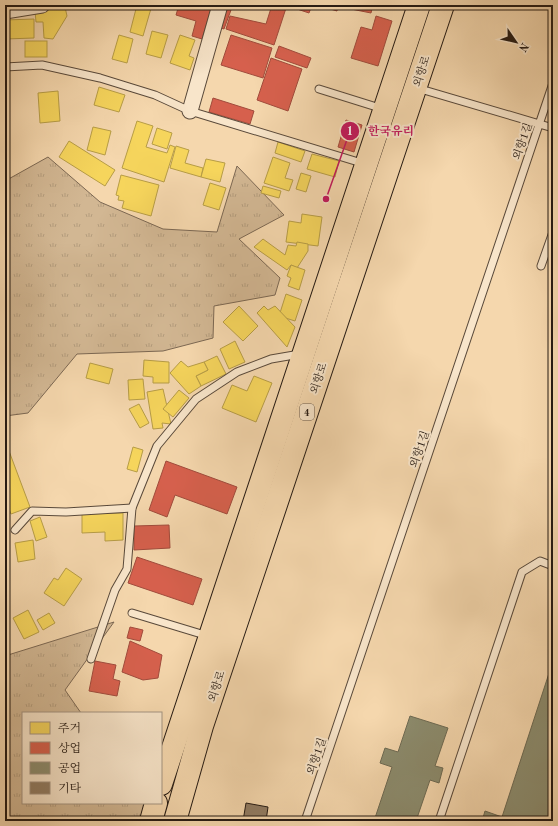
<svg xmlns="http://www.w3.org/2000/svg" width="558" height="826" font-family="'Old Standard TT','Noto Serif KR',serif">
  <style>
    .grass { fill: url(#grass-tufts); stroke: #7c6853 }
    .homes { fill: #f6d55c; stroke: #b79d46 }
    .shops { fill: #d6604d; stroke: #a14b3c }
    .industry { fill: #8c8c6e; stroke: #6d6a53 }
    .building { fill: #917c63; stroke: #251a13 }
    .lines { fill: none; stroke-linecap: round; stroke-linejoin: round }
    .lane-casing { stroke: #59493a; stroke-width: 9 }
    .street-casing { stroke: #59493a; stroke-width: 17 }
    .primary-casing { stroke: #251a13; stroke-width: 24 }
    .lane { stroke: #f8e5ca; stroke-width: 7 }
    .street { stroke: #f8e5ca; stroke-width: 15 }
    .primary { stroke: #f5d7ad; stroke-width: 22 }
    .labels { text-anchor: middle; stroke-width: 4; stroke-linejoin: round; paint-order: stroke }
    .shield { fill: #f8e5ca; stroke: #64574a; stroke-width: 1 }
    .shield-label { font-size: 10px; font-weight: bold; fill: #251a13 }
    .street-label { font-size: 11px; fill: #251a13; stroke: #f8e5ca }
    .leader { fill: none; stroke: #c2185b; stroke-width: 1.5 }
    .callout-dot { fill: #c2185b; stroke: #f8e5ca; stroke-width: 1.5 }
    .mark-label { font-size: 12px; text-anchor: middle; font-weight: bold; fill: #fff }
    .callout-label { font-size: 12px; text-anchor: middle; font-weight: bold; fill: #c2185b; stroke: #f8e5ca; stroke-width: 4; stroke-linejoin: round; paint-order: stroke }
  </style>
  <defs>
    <pattern id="grass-tufts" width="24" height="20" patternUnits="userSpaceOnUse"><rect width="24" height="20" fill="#d2b793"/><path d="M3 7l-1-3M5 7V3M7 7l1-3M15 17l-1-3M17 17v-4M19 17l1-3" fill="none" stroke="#b49d7e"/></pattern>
  </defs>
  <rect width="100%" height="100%" fill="#f5d7ad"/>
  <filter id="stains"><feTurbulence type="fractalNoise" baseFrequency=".005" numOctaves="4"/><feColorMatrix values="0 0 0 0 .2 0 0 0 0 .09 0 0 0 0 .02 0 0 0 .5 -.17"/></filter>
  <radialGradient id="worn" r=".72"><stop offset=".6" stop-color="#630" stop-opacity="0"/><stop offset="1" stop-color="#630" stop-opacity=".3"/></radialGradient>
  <!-- grass -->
  <g class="grass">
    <path d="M48 157 100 202 163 229 217 232 237 166 284 215 239 239 280 278 275 295 214 306 213 338 163 351 77 354 28 413 5 416V181Z"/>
    <path d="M114 622 65 690 81 713H23V803H145L141 821H5V649L8 655Z"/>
  </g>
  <!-- homes -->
  <g class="homes">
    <path d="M137 5H152L143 36 130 32Z"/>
    <path d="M65 7 67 16 53 39 44 38 43 22H36L35 11Z"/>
    <path d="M34 19V38L5 39V20Z"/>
    <path d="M152 31 168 35 161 58 146 54Z"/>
    <path d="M119 35 133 39 127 63 112 59Z"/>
    <path d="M180 35 195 40 189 56 194 58 190 70 170 63Z"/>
    <rect x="25" y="41" width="22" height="16"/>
    <path d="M99 87 125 95 119 112 94 105Z"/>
    <path d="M58 91 60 121 40 123 38 93Z"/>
    <path d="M137 121 153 126 146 147 167 153 170 145 175 147 164 182 122 168Z"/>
    <path d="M93 127 111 131 105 155 87 150Z"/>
    <path d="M157 128 172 133 167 149 152 144Z"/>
    <path d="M69 141 115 170 105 186 59 157Z"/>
    <path d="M278 142 305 151 301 162 275 153Z"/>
    <path d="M176 146 189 150 185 163 203 168 201 177 170 168Z"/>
    <path d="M312 154 339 161 335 177 307 169Z"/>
    <path d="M273 157 290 163 285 178 293 180 289 191 264 183Z"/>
    <path d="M206 159 225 163 220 182 201 177Z"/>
    <path d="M301 173 311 176 306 192 296 189Z"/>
    <path d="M121 175 159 185 151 216 122 208 124 201 118 200 119 196 116 195Z"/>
    <path d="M210 183 226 188 219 210 203 205Z"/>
    <path d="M263 186 281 191 279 198 261 193Z"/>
    <path d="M302 214 322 217 318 246 286 242 289 221 301 223Z"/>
    <path d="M263 239 285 255 288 245 296 246 297 242 308 244V251L297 268 291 265 287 270 254 247Z"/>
    <path d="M291 265 305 270 299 290 288 286 291 278 287 276Z"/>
    <path d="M286 294 302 300 295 321 279 316Z"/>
    <path d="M239 306 258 326 243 341 223 322Z"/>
    <path d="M264 306 268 310 275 306 295 327 287 347 257 313Z"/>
    <path d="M235 341 245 362 229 369 220 349Z"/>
    <path d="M217 356 226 374 201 386 196 376 208 370 204 362Z"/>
    <path d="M144 360 169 362V383H153V377L143 376Z"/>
    <path d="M181 361 188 367 204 362 208 370 196 376 201 386 189 394 170 373Z"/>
    <path d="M90 363 113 369 109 384 86 378Z"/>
    <path d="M254 376 272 383 256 422 222 408 232 385 247 391Z"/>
    <path d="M143 379 145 399 129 400 128 380Z"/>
    <path d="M163 389 171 424 162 423 163 428 153 429 147 392Z"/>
    <path d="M179 390 189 398 173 417 163 409Z"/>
    <path d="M139 404 149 423 140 428 129 409Z"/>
    <path d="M133 447 143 450 137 472 127 469Z"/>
    <path d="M9 451 30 507 11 514 5 499V452Z"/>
    <path d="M123 513V540L105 541V532L82 533V514Z"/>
    <path d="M40 517 47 537 36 541 30 521Z"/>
    <path d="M33 540 35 559 18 562 15 543Z"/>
    <path d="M66 568 82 579 64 606 44 593 54 578 58 580Z"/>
    <path d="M28 610 39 632 24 639 13 618Z"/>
    <path d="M49 613 55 623 43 630 37 620Z"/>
  </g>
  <!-- shops -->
  <g class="shops">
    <path d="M179 5H197L211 9 202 39 192 36 196 21 176 15Z"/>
    <path d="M272 5H287L274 45 226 29 230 16 266 24Z"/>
    <path d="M289 5H312L309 13 288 6Z"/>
    <path d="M317 5H338L337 11Z"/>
    <path d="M352 5H373L371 13 351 9Z"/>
    <path d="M223 7 231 10 224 29 216 26Z"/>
    <path d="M376 16 392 21 378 66 351 58 361 27 372 30Z"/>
    <path d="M231 35 272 48 263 78 221 65Z"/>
    <path d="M279 46 311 58 307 68 275 57Z"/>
    <path d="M271 58 302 69 288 111 257 100Z"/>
    <path d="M213 98 254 111 250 124 209 112Z"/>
    <path d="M346 120 362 125 354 152 338 147Z"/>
    <path d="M166 461 237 487 227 514 175 495 167 517 149 510Z"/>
    <path d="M169 525 170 548 134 550V526Z"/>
    <path d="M137 557 202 579 193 605 128 583Z"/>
    <path d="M130 627 143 630 140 641 127 638Z"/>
    <path d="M130 641 162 655 158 678 143 680 122 672Z"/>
    <path d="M95 661 116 665 113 679 120 681 117 696 89 691Z"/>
  </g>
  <!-- industry -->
  <g class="industry">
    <path d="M553 661V821H482L485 811 502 817Z"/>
    <path d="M410 716 448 728 435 766 443 768 439 783 430 780 416 821H374L392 767 380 763 385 748 398 752Z"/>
  </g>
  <!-- building -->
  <path class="building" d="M246 803 268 807 266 821H243Z"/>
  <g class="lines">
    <!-- lane casing -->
    <g class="lane-casing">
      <g id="lane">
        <path d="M5 67 42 65 100 78 155 95 190 111 365 164"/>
        <path d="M417 88 553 128"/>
        <path d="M319 89 383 109"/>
        <path d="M541 266 553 232"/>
        <path d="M15 530 32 511 66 512 132 508"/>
        <path d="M132 613 208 636"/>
        <path d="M91 659 115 590 127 569 132 508 157 446 196 399 237 372 271 359 300 354"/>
        <path d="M305 821 553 83"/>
        <path d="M439 821 522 572 540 561 553 566"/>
      </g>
    </g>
    <!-- street casing -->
    <g class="street-casing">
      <g id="street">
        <path d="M5 11 42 5"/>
        <path d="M190 111 220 5"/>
      </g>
    </g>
    <!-- primary casing -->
    <g class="primary-casing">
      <g id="primary">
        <path d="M161 784 419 5"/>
        <path d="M151 821 156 803"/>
        <path d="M175 821 202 726 443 5"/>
      </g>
    </g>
    <!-- lane -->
    <use href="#lane" class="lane"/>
    <!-- street -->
    <use href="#street" class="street"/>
    <!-- primary -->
    <use href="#primary" class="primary"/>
  </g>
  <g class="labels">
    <!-- shield labels -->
    <rect class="shield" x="300" y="404" width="14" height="16" rx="3"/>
    <g class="shield-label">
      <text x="307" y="416">4</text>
    </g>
    <!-- street labels -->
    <g class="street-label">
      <text transform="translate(421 71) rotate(-72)" y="4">외항로</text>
      <text transform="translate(522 141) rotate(-71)" y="4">외항1길</text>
      <text transform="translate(318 378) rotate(-72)" y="4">외항로</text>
      <text transform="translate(419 449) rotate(-71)" y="4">외항1길</text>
      <text transform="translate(216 686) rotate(-72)" y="4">외항로</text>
      <text transform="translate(316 756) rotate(-71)" y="4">외항1길</text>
    </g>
  </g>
  <!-- callouts -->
  <path class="leader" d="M326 199L350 131"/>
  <g class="callout-dot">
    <circle cx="326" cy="199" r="4"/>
    <circle cx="350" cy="131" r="10"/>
  </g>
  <g class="mark-label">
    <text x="350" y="135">1</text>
  </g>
  <g class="callout-label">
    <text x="391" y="135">한국유리</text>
  </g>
  <!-- margin -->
  <rect width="558" height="826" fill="none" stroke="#f5d7ad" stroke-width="20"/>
  <rect x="6" y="6" width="546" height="814" fill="none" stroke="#251a13" stroke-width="2"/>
  <rect x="10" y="10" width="538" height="806" fill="none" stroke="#251a13"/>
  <!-- legend -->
  <rect x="22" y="712" width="140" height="92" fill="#f8e5ca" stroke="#a49481"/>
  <rect x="30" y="722" width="20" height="12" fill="#f6d55c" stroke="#a49481"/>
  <text x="58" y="732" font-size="12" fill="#251a13">주거</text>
  <rect x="30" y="742" width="20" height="12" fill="#d6604d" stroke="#a49481"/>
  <text x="58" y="752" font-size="12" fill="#251a13">상업</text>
  <rect x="30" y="762" width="20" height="12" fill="#8c8c6e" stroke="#a49481"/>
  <text x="58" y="772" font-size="12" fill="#251a13">공업</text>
  <rect x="30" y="782" width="20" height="12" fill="#917c63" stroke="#a49481"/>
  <text x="58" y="792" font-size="12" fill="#251a13">기타</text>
  <!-- north arrow -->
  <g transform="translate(516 42) rotate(124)" stroke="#f8e5ca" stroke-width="3" paint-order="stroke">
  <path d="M0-3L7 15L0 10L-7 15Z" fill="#251a13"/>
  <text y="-6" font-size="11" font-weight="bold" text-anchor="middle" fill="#251a13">N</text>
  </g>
  <rect width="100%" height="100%" filter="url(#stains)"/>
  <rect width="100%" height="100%" fill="url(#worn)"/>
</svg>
